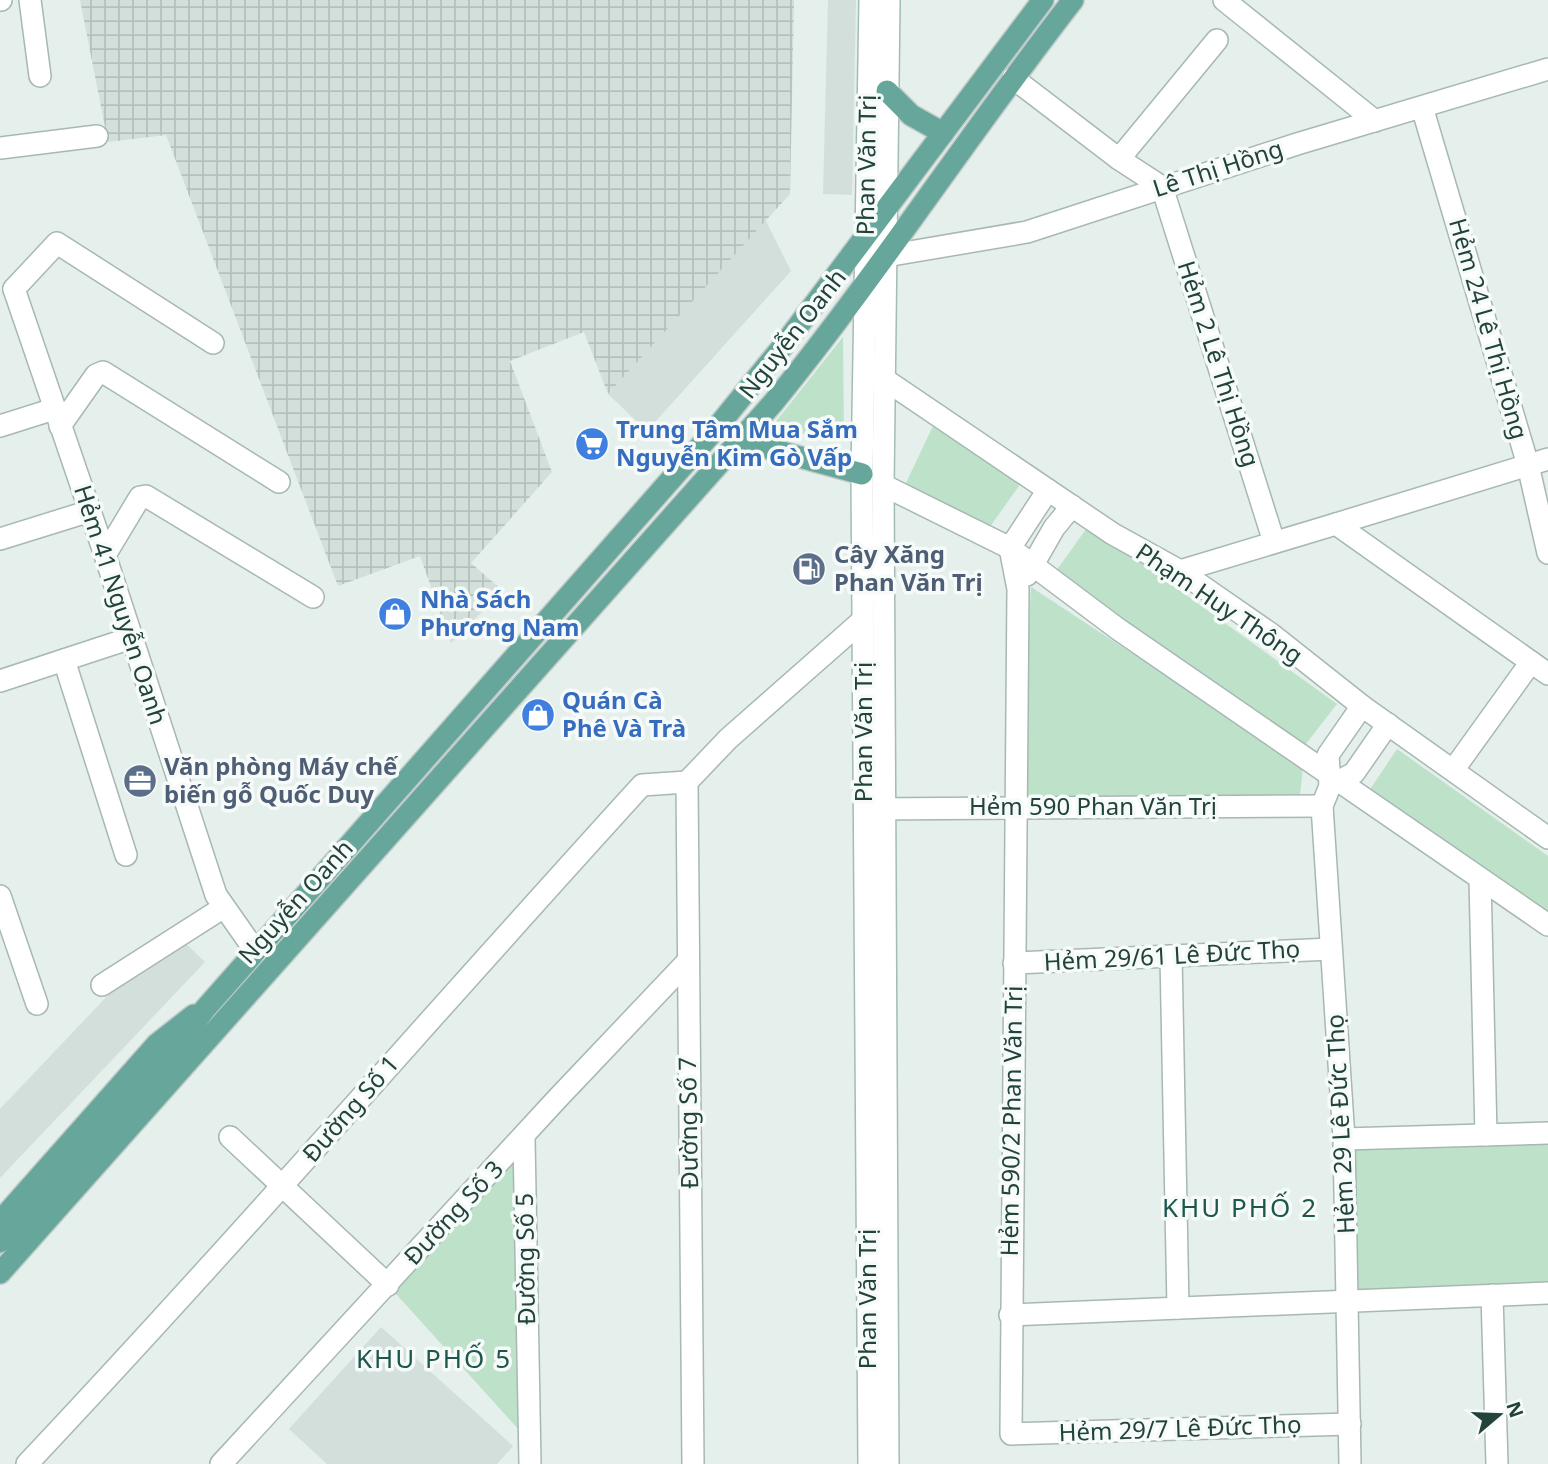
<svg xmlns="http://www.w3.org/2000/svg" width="1548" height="1464" font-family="'Noto Sans',sans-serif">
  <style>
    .built { fill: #d3dfda }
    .industrial { fill: url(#industrial-grid) }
    .green { fill: #bde1c9 }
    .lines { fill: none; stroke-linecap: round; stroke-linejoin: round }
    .minor-casing { stroke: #a7b8b3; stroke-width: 24 }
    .secondary-casing { stroke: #a3bcb4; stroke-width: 24 }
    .primary-casing { stroke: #c1cac8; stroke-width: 24 }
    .minor { stroke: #fff; stroke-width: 21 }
    .secondary { stroke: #fff; stroke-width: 21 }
    .primary { stroke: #67a79b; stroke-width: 21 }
    .labels { text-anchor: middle; stroke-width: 7; stroke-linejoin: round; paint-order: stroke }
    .street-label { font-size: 24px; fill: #22433c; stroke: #f6fbf9 }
    .shop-label { font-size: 24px; font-weight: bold; fill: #366cbe; stroke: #f6fbf9; text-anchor: start }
    .service-label { font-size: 24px; font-weight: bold; fill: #4e5e75; stroke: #f6fbf9; text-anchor: start }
    .neighbourhood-label { font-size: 26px; letter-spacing: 2px; fill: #1c574c; stroke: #f6fbf9 }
  </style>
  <defs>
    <pattern id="industrial-grid" width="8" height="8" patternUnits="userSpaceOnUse" patternTransform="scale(1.75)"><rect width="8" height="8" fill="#d3dfda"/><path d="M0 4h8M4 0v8" fill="none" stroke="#b5c1bc"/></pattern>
  </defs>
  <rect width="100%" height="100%" fill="#e5efeb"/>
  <!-- built -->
  <g class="built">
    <path d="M828 0H856L852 195 823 194Z"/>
    <path d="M765 219 791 271 647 431 608 394Z"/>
    <path d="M171 929 205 962 0 1178V1109Z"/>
    <path d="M381 1327 513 1446 497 1464H327L289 1429Z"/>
  </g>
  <!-- industrial -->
  <path class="industrial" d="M80 0H794L790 194 608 394 584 332 510 361 552 472 471 563 503 591 451 643 420 556 338 586 166 135 108 142Z"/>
  <!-- green -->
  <g class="green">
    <path d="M843 337 844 440 770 429Z"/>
    <path d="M934 424 1024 479 989 528 905 485Z"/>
    <path d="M1089 525 1337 704 1302 749 1056 571Z"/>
    <path d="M1031 587 1303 766 1300 796 1020 799Z"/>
    <path d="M1397 749 1548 856V918L1367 794Z"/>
    <path d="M1548 1133V1293L1349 1301 1344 1139Z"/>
    <path d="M524 1138 530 1442 388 1285Z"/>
  </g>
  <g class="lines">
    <!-- minor casing -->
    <g class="minor-casing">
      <g id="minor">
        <path d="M0 0H1"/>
        <path d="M30 0 40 76"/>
        <path d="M1224 0 1375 121"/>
        <path d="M1013 78 1119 159 1162 187 1274 542"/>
        <path d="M1422 107 1528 465 1548 553"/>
        <path d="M0 148 97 136"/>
        <path d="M1119 159 1217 40"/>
        <path d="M886 256 1027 232 1297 144 1548 69"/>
        <path d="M14 289 105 555 216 895 256 952"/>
        <path d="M14 289 57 243 213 343"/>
        <path d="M884 379 1113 534 1180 571 1271 634 1362 706 1548 838"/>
        <path d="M0 426 54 409"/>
        <path d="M60 426 96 375 103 372 279 482"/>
        <path d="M883 485 1010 548 1118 629 1548 925"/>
        <path d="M1048 490 1010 548 1018 589 1011 1434 1350 1424"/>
        <path d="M1336 524 1548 459"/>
        <path d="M0 539 90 511"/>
        <path d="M105 555 140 497 146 496 313 597"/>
        <path d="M1180 571 1336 524 1548 674"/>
        <path d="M1027 575 1054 528 1072 506"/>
        <path d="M64 660 126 855"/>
        <path d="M0 681 131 638"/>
        <path d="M1454 769 1531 662"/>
        <path d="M687 782 693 1464"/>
        <path d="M687 782 728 739 863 620"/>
        <path d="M1330 786 1354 773 1388 724"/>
        <path d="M869 809 1322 806"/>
        <path d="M1480 879 1486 1135"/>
        <path d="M0 896 37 1004"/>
        <path d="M1171 956 1178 1308"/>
        <path d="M1014 963 1331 949"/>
        <path d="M102 985 224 907"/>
        <path d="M230 1137 388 1285"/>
        <path d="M524 1138 530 1464"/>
        <path d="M1344 1139 1548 1133"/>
        <path d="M1492 1295 1497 1464"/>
        <path d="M1010 1315 1548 1293"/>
        <path d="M27 1464C236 1242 436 1011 642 785L687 782"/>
        <path d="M221 1464 557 1099 687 962"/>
        <path d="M1350 1464 1344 1139 1322 806 1330 786 1328 755 1362 706"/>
      </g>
    </g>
    <!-- secondary casing -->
    <g class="secondary-casing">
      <g id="secondary">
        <path d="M869 1464 862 474 870 0"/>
        <path d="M888 1464 883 485 889 0"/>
      </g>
    </g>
    <!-- primary casing -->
    <g class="primary-casing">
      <g id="primary">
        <path d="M887 91 911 115 943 133"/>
        <path d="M741 441 862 474"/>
        <path d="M3 1218 157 1044 194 1015"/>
        <path d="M0 1242 170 1057 205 1009 718 426 783 346 1043 0"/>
        <path d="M0 1273 773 403C879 273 970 132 1073 0"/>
      </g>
    </g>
    <!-- minor -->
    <use href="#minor" class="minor"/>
    <!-- secondary -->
    <use href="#secondary" class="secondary"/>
    <!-- primary -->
    <use href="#primary" class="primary"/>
  </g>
  <!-- icons -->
  <defs>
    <g id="supermarket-disc" transform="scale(1.75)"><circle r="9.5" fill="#3f7fe0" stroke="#f6fbf9"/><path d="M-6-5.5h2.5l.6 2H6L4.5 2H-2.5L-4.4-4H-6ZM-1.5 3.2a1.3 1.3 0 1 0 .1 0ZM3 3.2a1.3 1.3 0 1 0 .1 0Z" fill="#fff"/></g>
    <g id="fuel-disc" transform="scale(1.75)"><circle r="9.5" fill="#5c6f8a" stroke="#f6fbf9"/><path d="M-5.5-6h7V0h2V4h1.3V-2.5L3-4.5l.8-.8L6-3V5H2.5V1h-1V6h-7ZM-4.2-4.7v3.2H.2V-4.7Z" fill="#fff"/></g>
    <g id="shop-disc" transform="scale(1.75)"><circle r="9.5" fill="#3f7fe0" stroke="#f6fbf9"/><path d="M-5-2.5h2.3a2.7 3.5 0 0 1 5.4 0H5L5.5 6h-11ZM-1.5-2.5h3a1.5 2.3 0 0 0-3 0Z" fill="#fff"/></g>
    <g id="office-disc" transform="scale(1.75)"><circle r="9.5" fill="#5c6f8a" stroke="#f6fbf9"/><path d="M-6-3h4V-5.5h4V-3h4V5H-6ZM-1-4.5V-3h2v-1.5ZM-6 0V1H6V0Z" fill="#fff"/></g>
  </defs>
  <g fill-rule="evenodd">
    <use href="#supermarket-disc" x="592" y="444"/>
    <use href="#fuel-disc" x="809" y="569"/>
    <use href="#shop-disc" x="395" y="614"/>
    <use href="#shop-disc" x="538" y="715"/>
    <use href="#office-disc" x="140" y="781"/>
  </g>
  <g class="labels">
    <!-- street labels -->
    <g class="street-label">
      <text transform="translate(867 165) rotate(-89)" y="8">Phan Văn Trị</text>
      <text transform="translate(1218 169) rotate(-18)" y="8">Lê Thị Hồng</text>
      <text transform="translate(1488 329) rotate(74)" y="8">Hẻm 24 Lê Thị Hồng</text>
      <text transform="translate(793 334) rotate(-52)" y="8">Nguyễn Oanh</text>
      <text transform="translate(1218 364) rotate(72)" y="8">Hẻm 2 Lê Thị Hồng</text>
      <text transform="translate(1219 604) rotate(34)" y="8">Phạm Huy Thông</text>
      <text transform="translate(120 605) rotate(72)" y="8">Hẻm 41 Nguyễn Oanh</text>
      <text transform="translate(864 732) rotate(-90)" y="8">Phan Văn Trị</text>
      <text x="1093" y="815">Hẻm 590 Phan Văn Trị</text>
      <text transform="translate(296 902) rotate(-48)" y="8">Nguyễn Oanh</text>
      <text transform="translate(1172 956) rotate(-3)" y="8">Hẻm 29/61 Lê Đức Thọ</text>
      <text transform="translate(351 1109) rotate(-49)" y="8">Đường Số 1</text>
      <text transform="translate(1012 1121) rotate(-89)" y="8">Hẻm 590/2 Phan Văn Trị</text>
      <text transform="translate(689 1123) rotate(-91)" y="8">Đường Số 7</text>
      <text transform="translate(1341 1124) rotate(-93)" y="8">Hẻm 29 Lê Đức Thọ</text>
      <text transform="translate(454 1213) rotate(-47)" y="8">Đường Số 3</text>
      <text transform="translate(526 1259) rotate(-91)" y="8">Đường Số 5</text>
      <text transform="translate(868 1299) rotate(-90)" y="8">Phan Văn Trị</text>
      <text transform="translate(1180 1429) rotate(-2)" y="8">Hẻm 29/7 Lê Đức Thọ</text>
    </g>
    <!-- shop labels -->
    <g class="shop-label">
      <text x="616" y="438">Trung Tâm Mua Sắm<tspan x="616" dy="28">Nguyễn Kim Gò Vấp</tspan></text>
      <text x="420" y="608">Nhà Sách<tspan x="420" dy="28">Phương Nam</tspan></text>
      <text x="562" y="709">Quán Cà<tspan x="562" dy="28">Phê Và Trà</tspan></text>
    </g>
    <!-- service labels -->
    <g class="service-label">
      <text x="834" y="563">Cây Xăng<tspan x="834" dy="28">Phan Văn Trị</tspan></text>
      <text x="164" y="775">Văn phòng Máy chế<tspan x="164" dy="28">biến gỗ Quốc Duy</tspan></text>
    </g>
    <!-- neighbourhood labels -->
    <g class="neighbourhood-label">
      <text x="1240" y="1217">KHU PHỐ 2</text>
      <text x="434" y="1368">KHU PHỐ 5</text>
    </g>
  </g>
  <!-- north arrow -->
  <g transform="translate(1499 1415) rotate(71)" stroke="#f6fbf9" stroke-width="5" paint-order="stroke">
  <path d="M0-5L12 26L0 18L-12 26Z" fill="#22433c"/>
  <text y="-10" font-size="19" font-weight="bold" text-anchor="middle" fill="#22433c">N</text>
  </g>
</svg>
